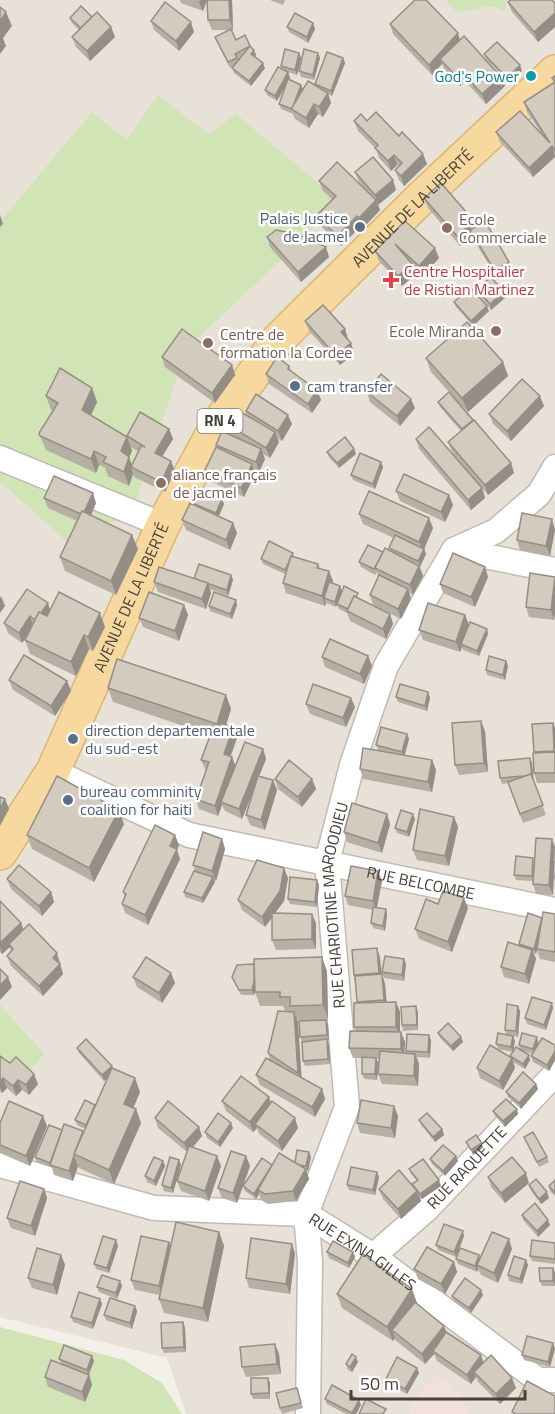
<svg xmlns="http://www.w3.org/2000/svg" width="555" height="1414" font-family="'Titillium Web',sans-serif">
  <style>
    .residential { fill: #e7e1d8 }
    .medical { fill: #f3dfde }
    .green { fill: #d1e4b5 }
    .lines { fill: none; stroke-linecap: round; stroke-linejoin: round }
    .street-casing { stroke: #c1baaf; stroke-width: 27 }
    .primary-casing { stroke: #dbb56f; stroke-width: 36 }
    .street { stroke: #fff; stroke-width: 24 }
    .primary { stroke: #f7d99f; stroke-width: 33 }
    .wall { fill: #b6afa4; fill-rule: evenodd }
    .shaded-wall { fill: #948e86 }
    .building { fill: #d4cbbf; stroke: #948e86; stroke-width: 1.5 }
    .culture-dot { fill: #0f9aa8; stroke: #fff; stroke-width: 2 }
    .service-dot { fill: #5c6f8a; stroke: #fff; stroke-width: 2 }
    .education-dot { fill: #8d6e63; stroke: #fff; stroke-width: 2 }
    .health-dot { fill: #e0444e; stroke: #fff; stroke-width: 2 }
    .labels { text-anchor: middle; stroke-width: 5; stroke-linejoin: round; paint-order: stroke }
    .shield { fill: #fff; stroke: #7e7974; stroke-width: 1.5 }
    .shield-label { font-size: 15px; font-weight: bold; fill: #464038 }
    .culture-label { font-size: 16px; fill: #0d838f; stroke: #fff; text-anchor: end }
    .street-label { font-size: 16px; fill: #464038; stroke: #fff }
    .service-label { font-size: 16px; fill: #4e5e75; stroke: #fff; text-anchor: start }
    .education-label { font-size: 16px; fill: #785e54; stroke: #fff; text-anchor: start }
    .health-label { font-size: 16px; fill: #be3a42; stroke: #fff; text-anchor: start }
  </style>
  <rect width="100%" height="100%" fill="#f3f0e9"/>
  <!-- residential -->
  <path class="residential" d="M0 0H555V1414H471L457 1391 413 1404 409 1414H186L167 1358 0 1317V482L66 541 179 369 191 345 280 261 208 134 127 140 92 112 0 221Z"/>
  <!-- medical -->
  <path class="medical" d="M438 1374 457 1391 471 1414H409L424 1386Z"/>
  <!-- green -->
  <g class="green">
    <path d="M446 0H507L505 11 491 6 457 12Z"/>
    <path d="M158 95 208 134 236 114 338 200 301 241 191 345 179 370 132 514 66 541 0 482V221L92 112 127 140Z"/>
    <path d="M0 1005 44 1054 27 1075 0 1065Z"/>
    <path d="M0 1327 124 1360 162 1383 182 1414H0Z"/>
  </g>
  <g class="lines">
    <!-- street casing -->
    <g class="street-casing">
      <g id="street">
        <path d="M0 458 163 525"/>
        <path d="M454 550 555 570"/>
        <path id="s1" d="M53 771 189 835 555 910"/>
        <path id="s2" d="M0 1165 154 1208 306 1214 373 1256 538 1380H555"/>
        <path id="s3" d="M373 1256 427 1209 555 1074"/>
        <path id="s4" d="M308 1414 310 1261 306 1214 347 1107 327 862 352 765 386 666 454 550 496 531 539 494 555 467"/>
      </g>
    </g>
    <!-- primary casing -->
    <g class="primary-casing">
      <g id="primary">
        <path id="s5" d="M0 853 53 771 163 525 218 424 277 341 423 196 555 72"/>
      </g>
    </g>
    <!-- street -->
    <use href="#street" class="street"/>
    <!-- primary -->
    <use href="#primary" class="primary"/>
  </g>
  <!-- wall -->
  <g class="wall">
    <path d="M180 0H232L233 30H231L236 40 250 46 256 55 255 57 265 68 251 86 234 73 232 68 234 65 230 68 217 42 215 37 230 30H212L208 20 207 0 203 11 181 3Z"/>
    <path d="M270 0H285L283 5Z"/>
    <path d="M508 2 555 3V27L538 42 512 12Z"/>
    <path d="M92 17 111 27 115 37 90 61 76 47 72 37 79 30 72 23 70 18Z"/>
    <path d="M151 21 194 32 179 51 154 30Z"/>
    <path d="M390 24 460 40 505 86 486 104 465 81 460 86 444 69 442 64 432 75 393 34Z"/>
    <path d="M287 27 315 29 308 43 289 32Z"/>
    <path d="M299 53 301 58 297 75 288 72 290 78 289 80 301 85 303 90 315 85V84L343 58 345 63 332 96 328 94 331 103 323 117 318 114 309 128 295 119 293 114 281 109 279 104 286 85 277 101 267 95 265 90 282 69 281 66Z"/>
    <path d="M318 53 320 58 314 80 301 77 299 71Z"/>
    <path d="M484 54 522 71 509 83 486 59Z"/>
    <path d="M555 76V157L533 177 500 142 496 132 542 134 527 112 524 102 554 82 552 78Z"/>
    <path d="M354 121H367L427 164 404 186 399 180 395 170 399 166 397 165 391 171 379 158 376 149 358 131Z"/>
    <path d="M355 172 393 180 396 190 378 205V204L380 210 363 228 361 226 341 246 320 225 317 215 333 200 323 191 319 181 365 189 359 182Z"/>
    <path d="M424 198 476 227 509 262 513 272 498 280 474 240 472 235 460 246 428 208Z"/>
    <path d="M405 221 439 258 423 276 413 267 416 274 402 286 379 261 375 251Z"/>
    <path d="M267 237 329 257 301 282 270 247Z"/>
    <path d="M477 289 504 292 506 297 491 310 479 294Z"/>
    <path d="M454 302 489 311 473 326 456 307Z"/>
    <path d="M305 321 345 329 348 340 351 343 354 353 340 365 309 331Z"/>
    <path d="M162 357 232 365 235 375 215 403 165 367Z"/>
    <path d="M426 358 503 362 508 376 468 412 456 400 511 463 514 473 488 495 452 452 448 442 461 431 440 407 438 402 449 392 431 372Z"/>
    <path d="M289 366 292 372 317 390 321 400 312 413 269 384 266 374Z"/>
    <path d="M92 388 97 402 91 415 127 436 169 429 173 439 162 457 175 471 165 492 134 477 133 474 129 486 108 476 105 468 99 465 96 473 46 450 39 433 53 411 51 410 46 396ZM131 447 138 451 132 465 129 457 132 451Z"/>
    <path d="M367 392 415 408 400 426 370 402Z"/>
    <path d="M544 406 511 441 493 424 489 414Z"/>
    <path d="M246 411 292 424 282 441 277 438 279 442 270 458 263 454 265 459 259 472 254 470 255 474 244 497 208 480 205 470 217 448 216 445 233 436 230 426 248 416Z"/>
    <path d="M416 439 482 488 485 498 471 510 419 449Z"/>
    <path d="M354 449 356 454 339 468 329 457 327 452Z"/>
    <path d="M381 462 383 467 375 489 353 480 351 475Z"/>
    <path d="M396 491 449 495 453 505 445 522 400 501Z"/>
    <path d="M44 498 96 503 91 515 132 535 138 549 116 595 65 571 60 557 77 521 48 508Z"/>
    <path d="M222 499 224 504 219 516 237 533 230 550 186 530 182 520 192 504Z"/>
    <path d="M359 514 429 518 433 528 424 549 426 554 420 566 423 576 413 595 409 593 411 599 401 619 373 605 370 595 378 577 377 572 375 575 361 567 359 562 383 552 390 551 389 548 394 538 363 524Z"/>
    <path d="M555 528 550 556 520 550 517 540Z"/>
    <path d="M293 553 294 557 318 564 320 568 333 581 332 583 340 586 342 591 340 597 360 598 359 599 390 614 393 624 386 639 350 621 347 613 339 609 337 605 336 607 326 603 325 606 286 593 283 583 285 574 263 564 261 559Z"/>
    <path d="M485 567 488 577 475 607 443 593 440 584Z"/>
    <path d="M530 573 555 614 554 620 529 617 526 607Z"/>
    <path d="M231 575 233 580 228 596 210 589 211 593 206 609 158 592 154 582Z"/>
    <path d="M184 605 188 615 179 641 143 627 139 618Z"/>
    <path d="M237 605 232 619 210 611 209 606Z"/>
    <path d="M50 610 105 627 93 651 89 649 76 676 30 654 25 640 27 636 22 643 8 633 4 623Z"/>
    <path d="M465 615 469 625 487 629 488 634 479 656 463 650 462 647 460 652 423 640 419 630Z"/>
    <path d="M368 656 372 666 364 684 325 667 322 657Z"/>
    <path d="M506 661 508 666 505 680 487 675 486 670Z"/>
    <path d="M9 680 67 681 71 691 55 716 13 690Z"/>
    <path d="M108 688 226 695 231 709 226 725 233 728 237 738 230 756 232 757 235 766 263 749 266 759 259 776 273 780 277 790 265 830 250 825 246 815 254 790 242 819 225 811 222 805 218 816 199 809 196 799 206 770 205 769 201 760 210 735 113 702Z"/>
    <path d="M428 692 430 698 427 711 398 702 396 697Z"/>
    <path d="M306 704 355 707 346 727 310 714Z"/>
    <path d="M553 723 555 728V783H537L534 773V753Z"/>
    <path d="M485 731 488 772 459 775 455 765Z"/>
    <path d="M407 734 409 739 404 755 432 760 436 770 432 792 363 779 360 769 378 750 376 745Z"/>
    <path d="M530 758 532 763 533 781 546 815 523 823 508 783 502 784 500 778Z"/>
    <path d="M275 779H312L316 789 302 807 278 789Z"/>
    <path d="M387 814 390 824 382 853 347 842 344 832Z"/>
    <path d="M454 817 458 827 449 866 417 860 413 850Z"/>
    <path d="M415 819 409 837 397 833 395 828Z"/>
    <path d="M124 824 94 882 32 849 27 835Z"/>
    <path d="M222 839 225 849 216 881 214 880 215 882 203 903 185 897 184 892 195 871 193 865Z"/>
    <path d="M179 845 177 850 180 859 148 925 125 913 122 904 125 897 123 892Z"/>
    <path d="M534 860 555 861 554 875 555 871V881L554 878 553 895 536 894 533 884V881L516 880 514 875Z"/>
    <path d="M288 878 284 901 275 913 316 923V949L276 950 272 940V918L265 927 242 910 238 900Z"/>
    <path d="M7 879 51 892 54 902 42 916 11 889Z"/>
    <path d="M382 881 377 908 386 909 387 915 385 931 373 928 371 923 373 910 348 905 345 896Z"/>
    <path d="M319 885 317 907 290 904 288 899Z"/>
    <path d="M0 901 21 923 23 930 61 963 60 964 63 974 43 996 11 966 7 956 11 952 10 947 2 954 0 952Z"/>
    <path d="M468 908 452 952 419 939 415 929Z"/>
    <path d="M555 914V962L540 959 537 950 536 954 534 953 536 959 529 984 504 977 501 967 519 946V944L542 918Z"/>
    <path d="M377 948 380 958 382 974 385 984 387 1002H396L400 1012V1032L405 1042 404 1053H406V1051L431 1040 430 1058 417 1057 419 1064 418 1086 382 1084 378 1074 379 1059 376 1058 378 1063 377 1080 364 1079 362 1074V1058H353L349 1048 356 1031 354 1027 357 1002 354 975Z"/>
    <path d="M406 964 404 981 384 978 382 972Z"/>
    <path d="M254 967 327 971 328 1019 326 1020 328 1025 329 1040H327L329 1045 330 1064 305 1066 303 1061 302 1042 300 1037 326 1020H297L301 1078 322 1089 325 1099 315 1117 260 1085 256 1075 270 1060 268 1053 292 1012V1011H285L283 1006H260L255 992 254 995H241L232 977Z"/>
    <path d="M133 977 175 983 162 1003 137 987Z"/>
    <path d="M553 1008 546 1030 527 1024 525 1018Z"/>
    <path d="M520 1011 518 1037 512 1036 515 1041 513 1051 520 1050 519 1045 537 1037 538 1042 537 1046 555 1045V1060L549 1071 533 1062 531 1056 533 1054 522 1051 530 1060 525 1069 513 1062 515 1068 503 1090 480 1078 477 1068 511 1057 510 1056 513 1052 498 1049 496 1044 506 1035 505 1030Z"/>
    <path d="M418 1012V1030L403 1031 402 1025Z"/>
    <path d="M438 1033 461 1037 463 1042 453 1051 440 1038Z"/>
    <path d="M77 1048 112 1066V1068L140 1092 133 1108 136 1109 141 1123 114 1184 79 1168 78 1166 73 1181 54 1175 52 1168 37 1162 35 1157 62 1130 83 1132 85 1129 77 1125 75 1120 95 1105 108 1077 104 1081 79 1053Z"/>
    <path d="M0 1056 38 1084 29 1095 22 1090 16 1096 7 1088 2 1093 0 1091Z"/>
    <path d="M536 1084 538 1089 521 1109 508 1097 506 1092Z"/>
    <path d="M269 1097 270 1103 298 1128 282 1151 259 1134 257 1128 253 1132 226 1111 222 1101Z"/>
    <path d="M394 1106 398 1116 395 1138 360 1133 357 1123Z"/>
    <path d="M517 1109 518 1114 505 1127 495 1116 493 1111Z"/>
    <path d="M155 1118 202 1136 193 1147 217 1156 221 1166 209 1201 181 1191 177 1181 187 1152 158 1128Z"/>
    <path d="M419 1120 442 1129 444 1135 435 1142 421 1125Z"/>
    <path d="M0 1123 47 1126 30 1166 0 1153Z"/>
    <path d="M233 1128 220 1147 207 1138 205 1132Z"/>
    <path d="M524 1137 547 1157 549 1162 539 1167Z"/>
    <path d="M246 1156 250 1166 237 1203 222 1198 218 1188Z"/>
    <path d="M456 1156 458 1161 445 1176 432 1164 430 1159Z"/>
    <path d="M311 1157 308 1171H306L309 1179 296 1201 268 1204 261 1200 259 1194 256 1199 245 1191 243 1186 272 1165 295 1162Z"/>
    <path d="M179 1160 181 1165 173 1193 164 1191 162 1185Z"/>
    <path d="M163 1161 165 1166 156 1186 147 1182 145 1176Z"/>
    <path d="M409 1169 441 1186 422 1199 420 1197 421 1201 401 1219 383 1199 379 1189 413 1186 417 1181 411 1174Z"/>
    <path d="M379 1177 375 1195 349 1190 347 1185Z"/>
    <path d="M488 1177 529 1183 505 1203 491 1187Z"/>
    <path d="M555 1180V1196L550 1191 549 1186Z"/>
    <path d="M529 1185 549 1198 541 1204 531 1191Z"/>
    <path d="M44 1189 47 1198 35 1236 11 1228 7 1218Z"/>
    <path d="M522 1215 550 1225 538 1237 523 1220Z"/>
    <path d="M219 1232 224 1246 208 1322 164 1313 159 1299 160 1295 135 1290 131 1280 170 1247Z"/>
    <path d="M464 1236 456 1257 438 1250 436 1245Z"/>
    <path d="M555 1243V1264L532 1261 530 1256Z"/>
    <path d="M292 1244 295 1254 290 1294 249 1288 246 1278Z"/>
    <path d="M118 1246 109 1273 96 1269 94 1264Z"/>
    <path d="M512 1249 498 1283 481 1275 478 1269 477 1272 458 1264 456 1259 480 1258Z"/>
    <path d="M327 1252H353L355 1257 349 1268 329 1258Z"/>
    <path d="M61 1255 65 1265 57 1295 32 1288 28 1278Z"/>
    <path d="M526 1260 528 1265 522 1284 509 1281 508 1275Z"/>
    <path d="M454 1262 457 1272 445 1294 418 1279 414 1269Z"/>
    <path d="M553 1268 555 1273V1286H542L540 1281Z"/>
    <path d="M120 1281 122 1286 117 1299 99 1292 97 1287Z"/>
    <path d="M337 1294 417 1303 446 1332 481 1355 483 1363 516 1388 500 1404 478 1382 476 1377 471 1384 437 1361 434 1354 425 1364 395 1340V1338L393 1341 342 1308Z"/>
    <path d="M483 1295 471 1313 454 1301 452 1296Z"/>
    <path d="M100 1299 102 1304 93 1329 73 1322 71 1317Z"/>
    <path d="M137 1311 132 1329 106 1320 104 1315Z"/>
    <path d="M183 1322 185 1328 186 1352 164 1353 162 1348Z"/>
    <path d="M555 1348 550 1367 524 1360 522 1355Z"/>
    <path d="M279 1354 281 1374 246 1377 242 1367Z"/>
    <path d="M92 1356 94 1361 89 1375 92 1385 85 1402 48 1387 45 1377 61 1363 59 1359Z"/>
    <path d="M356 1357 358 1362 352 1372 348 1370 346 1364Z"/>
    <path d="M417 1368 419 1373 407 1394 387 1384 386 1379Z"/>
    <path d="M268 1378 270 1383V1399H253L251 1394Z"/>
    <path d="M297 1388 303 1408 282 1414 280 1408Z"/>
    <path d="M325 1399 361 1405 356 1414H346L327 1404Z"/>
  </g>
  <!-- shaded-wall -->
  <g class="shaded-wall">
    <path d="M200 0H207L203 11 199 2Z"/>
    <path d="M229 0H232L233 30 230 20Z"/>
    <path d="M6 12 12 26 3 38 6 46 0 54V21Z"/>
    <path d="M555 13V27L538 42 534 32Z"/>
    <path d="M191 22 194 32 179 51 176 41Z"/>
    <path d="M313 23 315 29 308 43 307 37Z"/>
    <path d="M111 27 115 37 90 61 87 51Z"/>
    <path d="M458 33 461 43 440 59 442 64 432 75 429 65Z"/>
    <path d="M254 50 256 55 253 59 251 54Z"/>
    <path d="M299 53 301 58 297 75 295 70Z"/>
    <path d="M318 53 320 58 314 80 313 75Z"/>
    <path d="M343 58 345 63 332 96 331 91Z"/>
    <path d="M263 63 265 68 251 86 249 81Z"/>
    <path d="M520 65 522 71 509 83 507 78Z"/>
    <path d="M461 71 465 81 460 86 456 76Z"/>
    <path d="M288 72 290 78 277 101 275 96Z"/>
    <path d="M501 77 505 86 486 104 482 94Z"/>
    <path d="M301 85 303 90 292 109Z"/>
    <path d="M328 93 331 103 323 117 319 107Z"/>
    <path d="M314 104 318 114 309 128 306 118Z"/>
    <path d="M552 146 555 157 533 177 529 168Z"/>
    <path d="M423 154 427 164 404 186 401 176Z"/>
    <path d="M394 155 397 165 391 171 388 161Z"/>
    <path d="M393 180 396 190 378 205 375 195Z"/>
    <path d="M376 200 380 210 363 228 359 218Z"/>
    <path d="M0 215 3 224 0 227Z"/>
    <path d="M357 216 361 226 341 246 337 236Z"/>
    <path d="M474 221 477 231 470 230 472 235 460 246 457 236Z"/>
    <path d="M326 247 329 257 301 282 298 272Z"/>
    <path d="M435 248 439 258 423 276 419 266Z"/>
    <path d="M412 264 416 274 402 286 398 276Z"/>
    <path d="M504 292 506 297 491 310 490 304Z"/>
    <path d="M487 306 489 311 473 326 471 321Z"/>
    <path d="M345 329 348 339 345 342 341 332Z"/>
    <path d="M351 343 354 353 340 365 336 356Z"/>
    <path d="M503 362 508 376 468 412 462 398Z"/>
    <path d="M232 365 235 375 215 403 212 393Z"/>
    <path d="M92 388 97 402 87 424 82 410Z"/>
    <path d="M317 390 321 400 312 413 308 404Z"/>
    <path d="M540 396 544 406 511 441 507 431Z"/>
    <path d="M411 399 415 408 400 426 397 416Z"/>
    <path d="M288 415 292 424 282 441 278 431Z"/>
    <path d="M169 429 173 439 158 463 155 453Z"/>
    <path d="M275 432 279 442 270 458 266 448Z"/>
    <path d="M127 437 132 451 129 457 133 468 131 467 133 474 129 486 124 472 121 451Z"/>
    <path d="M261 449 265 459 259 472 256 462Z"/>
    <path d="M354 449 356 454 339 468 337 463Z"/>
    <path d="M94 451 99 465 96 473 91 459Z"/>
    <path d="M171 461 175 471 165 492 161 482Z"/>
    <path d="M381 462 383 467 375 489 373 484Z"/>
    <path d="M511 463 514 473 488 495 485 485Z"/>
    <path d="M252 464 255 474 244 497 241 488Z"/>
    <path d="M482 488 485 498 471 510 468 500Z"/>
    <path d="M93 493 96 503 87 525 83 515Z"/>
    <path d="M449 495 453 505 445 522 441 512Z"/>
    <path d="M222 499 224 504 218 518 216 513Z"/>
    <path d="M429 518 433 528 424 549 426 554 420 567 418 561 423 551 419 542Z"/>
    <path d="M552 519 555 530 550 556 546 546Z"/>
    <path d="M233 523 237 533 230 550 226 540Z"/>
    <path d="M132 535 138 549 116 595 111 581Z"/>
    <path d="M419 566 423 576 413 595 410 585Z"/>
    <path d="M485 567 488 577 475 607 471 597Z"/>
    <path d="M329 571 333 581 327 599 324 598 326 603 325 606 322 596Z"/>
    <path d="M231 575 233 580 228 596 227 590Z"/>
    <path d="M555 577V614L554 620 551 610Z"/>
    <path d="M208 583 211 593 206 609 202 599Z"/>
    <path d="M340 586 342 591 336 607 335 602Z"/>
    <path d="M408 589 411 599 401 619 398 609Z"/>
    <path d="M1 596 5 606 0 613V598Z"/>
    <path d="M236 600 237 605 232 619 230 614Z"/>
    <path d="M48 603 51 613 39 630 36 620Z"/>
    <path d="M184 605 188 615 179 641 175 631Z"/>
    <path d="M100 613 105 627 93 651 88 637Z"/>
    <path d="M390 614 393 624 386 639 383 629Z"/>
    <path d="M465 615 469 625 461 644 462 647 460 652 456 642Z"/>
    <path d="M30 616 33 626 22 643 19 633Z"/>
    <path d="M487 629 488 634 479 656 477 651Z"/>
    <path d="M84 635 89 649 76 676 71 662Z"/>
    <path d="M368 656 372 666 364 684 360 674Z"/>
    <path d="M506 661 508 666 505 680 503 675Z"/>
    <path d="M67 681 71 691 55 716 51 706Z"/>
    <path d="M428 692 430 698 427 711 425 706Z"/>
    <path d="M226 695 231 709 222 738 217 724Z"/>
    <path d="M351 698 355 707 346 727 343 718Z"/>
    <path d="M481 721 485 731 488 772 484 763Z"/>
    <path d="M553 723 555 728V753L554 751Z"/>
    <path d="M233 728 237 738 228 764 224 754Z"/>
    <path d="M407 734 409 739 404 758 402 752Z"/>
    <path d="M263 749 266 759 242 819 239 809Z"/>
    <path d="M232 757 236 767 221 802 222 805 218 816 215 806Z"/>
    <path d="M530 758 532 763 534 781 532 776Z"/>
    <path d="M432 760 436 770 432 792 428 782Z"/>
    <path d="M312 779 316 789 302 807 298 797Z"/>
    <path d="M273 780 277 790 265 830 261 820Z"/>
    <path d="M5 799 9 809 0 826V809Z"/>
    <path d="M119 810 124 824 94 882 89 868Z"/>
    <path d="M387 814 390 824 382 853 378 843Z"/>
    <path d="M413 814 415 819 409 837 407 832Z"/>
    <path d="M454 817 458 827 449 866 445 856Z"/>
    <path d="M175 835 179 845 177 850 180 859 148 925 145 915 170 846Z"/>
    <path d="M222 839 225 849 216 881 212 871Z"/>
    <path d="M552 839 555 847 553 895 549 885Z"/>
    <path d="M284 868 288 878 284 901 265 927 262 917Z"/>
    <path d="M378 871 382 881 376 911 373 901Z"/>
    <path d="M213 877 215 882 203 903 202 898Z"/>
    <path d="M317 880 319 885 317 907 315 902Z"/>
    <path d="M51 892 54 902 42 916 39 906Z"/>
    <path d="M464 898 468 908 452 952 448 942Z"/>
    <path d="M386 909 387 915 385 931 383 926Z"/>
    <path d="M312 914 316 923V949L312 939Z"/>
    <path d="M543 918 545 923 536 954 534 949Z"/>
    <path d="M21 923 25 933 9 944 10 947 2 954 0 947V943Z"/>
    <path d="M377 948 380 958 382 983 379 973Z"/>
    <path d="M532 950 536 959 529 984 525 974Z"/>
    <path d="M57 953 63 974 43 996 39 986 53 958Z"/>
    <path d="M322 957 327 971 328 1019 323 1005Z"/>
    <path d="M404 959 406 964 404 981 402 975Z"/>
    <path d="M171 973 175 983 162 1003 159 993Z"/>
    <path d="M257 974 259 979 254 995 252 990Z"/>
    <path d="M382 974 385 984 387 1009 384 1000Z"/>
    <path d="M8 977 12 987 0 1000V986Z"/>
    <path d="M396 1002 400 1012V1037L396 1027Z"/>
    <path d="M552 1003 553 1008 546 1030 544 1025Z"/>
    <path d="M416 1006 418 1012V1030L417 1025Z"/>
    <path d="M518 1006 520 1011 518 1037 516 1031Z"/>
    <path d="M294 1012 298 1022 302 1083 298 1073Z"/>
    <path d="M326 1020 328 1025 329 1040 327 1035Z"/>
    <path d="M401 1032 405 1042 404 1059 401 1049Z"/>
    <path d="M429 1035 431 1040 430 1058 428 1052Z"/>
    <path d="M513 1036 515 1041 513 1052 511 1047Z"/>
    <path d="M461 1037 463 1042 453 1051 451 1046Z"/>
    <path d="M537 1037 538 1042 535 1054 533 1049Z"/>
    <path d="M327 1039 329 1045 330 1064 328 1059Z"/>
    <path d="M555 1051V1060L549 1071 547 1065Z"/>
    <path d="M415 1054 419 1064 418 1086 414 1076Z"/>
    <path d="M529 1055 530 1060 525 1069 523 1064Z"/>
    <path d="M376 1058 378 1063 377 1080 375 1074Z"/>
    <path d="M512 1058 515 1068 503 1090 499 1081Z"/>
    <path d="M112 1066 114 1072 104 1081 102 1075Z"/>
    <path d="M34 1074 38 1084 29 1095 26 1085Z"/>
    <path d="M3 1078 7 1088 2 1093 0 1087V1082Z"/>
    <path d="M135 1078 140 1092 129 1118 124 1104Z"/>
    <path d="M18 1080 22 1090 16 1096 13 1086Z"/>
    <path d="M536 1084 538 1089 521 1109 519 1103Z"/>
    <path d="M322 1089 325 1099 315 1117 312 1107Z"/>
    <path d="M269 1097 272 1107 255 1124 257 1128 253 1132 250 1122Z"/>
    <path d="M394 1106 398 1116 395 1138 391 1128Z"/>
    <path d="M136 1109 141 1123 114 1184 109 1170Z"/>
    <path d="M517 1109 518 1114 505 1127 503 1121Z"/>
    <path d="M43 1116 47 1126 30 1166 26 1156Z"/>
    <path d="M295 1118 298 1128 282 1151 278 1141Z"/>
    <path d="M231 1123 233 1128 220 1147 218 1142Z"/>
    <path d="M199 1127 202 1136 188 1153 184 1143Z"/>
    <path d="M442 1129 444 1135 435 1142 433 1137Z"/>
    <path d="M482 1143 483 1148 473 1155 471 1150Z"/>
    <path d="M309 1152 311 1157 308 1171 306 1166Z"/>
    <path d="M74 1156 78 1166 73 1181 69 1171Z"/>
    <path d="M217 1156 221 1166 209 1201 205 1191Z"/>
    <path d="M246 1156 250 1166 237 1203 233 1193Z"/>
    <path d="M456 1156 458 1161 445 1176 443 1171Z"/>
    <path d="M179 1160 181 1165 173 1193 171 1188Z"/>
    <path d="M163 1161 165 1166 156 1186 154 1181Z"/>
    <path d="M273 1166 258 1190 259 1194 256 1199 254 1194Z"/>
    <path d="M306 1169 309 1179 296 1201 293 1191Z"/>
    <path d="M377 1172 379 1177 375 1195 373 1190Z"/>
    <path d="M526 1173 529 1183 505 1203 501 1193Z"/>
    <path d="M439 1180 441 1186 422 1199 420 1194Z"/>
    <path d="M44 1189 47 1198 35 1236 31 1226Z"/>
    <path d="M417 1191 421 1201 401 1219 398 1209Z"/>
    <path d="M547 1192 549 1198 541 1204 539 1199Z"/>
    <path d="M548 1220 550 1225 538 1237 537 1231Z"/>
    <path d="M463 1231 464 1236 456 1257 454 1252Z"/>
    <path d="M219 1232 224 1246 208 1322 203 1308Z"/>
    <path d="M509 1239 512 1249 498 1283 494 1273Z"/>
    <path d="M116 1240 118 1246 109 1273 107 1268Z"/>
    <path d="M169 1242 172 1252 162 1296 159 1286Z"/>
    <path d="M292 1244 295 1254 290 1294 286 1284Z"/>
    <path d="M353 1252 355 1257 349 1268 348 1263Z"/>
    <path d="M61 1255 65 1265 57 1295 53 1285Z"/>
    <path d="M479 1255 481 1261 477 1265 478 1269 477 1272 475 1266Z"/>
    <path d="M526 1260 528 1265 522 1284 520 1279Z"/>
    <path d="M454 1262 457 1272 445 1294 441 1284Z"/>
    <path d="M553 1268 555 1273V1285L553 1281Z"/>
    <path d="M120 1281 122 1286 117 1299 116 1293Z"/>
    <path d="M412 1289 417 1303 397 1334 392 1330 395 1338 393 1341 387 1327Z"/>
    <path d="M481 1290 483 1295 471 1313 469 1308Z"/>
    <path d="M100 1299 102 1304 93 1329 92 1323Z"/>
    <path d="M135 1306 137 1311 132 1329 130 1323Z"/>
    <path d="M183 1322 185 1328 186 1352 184 1347Z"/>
    <path d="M444 1326 448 1336 433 1351 434 1354 425 1364 422 1354Z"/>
    <path d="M553 1343 555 1349 550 1367 548 1362Z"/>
    <path d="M275 1344 279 1354 281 1374 277 1364Z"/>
    <path d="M481 1355 484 1365 474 1372 476 1377 471 1384 467 1375Z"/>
    <path d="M92 1356 94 1361 88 1375 87 1370Z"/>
    <path d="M356 1357 358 1362 352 1372 350 1367Z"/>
    <path d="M417 1368 419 1373 407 1394 405 1389Z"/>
    <path d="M89 1375 92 1385 85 1402 82 1392Z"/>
    <path d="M268 1378 270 1383V1399L269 1393Z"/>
    <path d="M512 1378 516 1388 500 1404 496 1394Z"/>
    <path d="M359 1400 361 1405 356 1414H352V1413Z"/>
  </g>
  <!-- building -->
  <g class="building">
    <path d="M207 0H229L230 20H208Z"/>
    <path d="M415 0H426L458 33 429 65 390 24Z"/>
    <path d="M511 0H552L555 3V13L534 32 508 2Z"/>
    <path d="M165 2 191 22 176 41 151 21Z"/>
    <path d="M81 6 92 17 81 28 70 18Z"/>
    <path d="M0 7 6 12 0 21Z"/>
    <path d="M97 12 111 27 87 51 72 37Z"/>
    <path d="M295 13 313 23 307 37 287 27Z"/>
    <path d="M231 29 236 40 245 35 250 46 235 54 237 58 228 62 215 37Z"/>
    <path d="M464 36 501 77 482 94 461 71 456 76 440 59Z"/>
    <path d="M497 42 520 65 507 78 484 54Z"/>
    <path d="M250 46 254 50 251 54 263 63 249 81 232 68Z"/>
    <path d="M285 49 299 53 295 70 281 66Z"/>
    <path d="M304 49 318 53 313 75 299 71Z"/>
    <path d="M327 52 343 58 331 91 315 84Z"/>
    <path d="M278 67 288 72 275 96 265 90Z"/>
    <path d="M555 76V151L552 146 529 168 496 132 520 111 550 143 524 102 555 82 552 78Z"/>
    <path d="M288 79 301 85 292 109 279 104Z"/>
    <path d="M308 81 328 93 319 107 314 104 306 118 291 109Z"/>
    <path d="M376 112 399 136 402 132 423 154 401 176 395 170 402 163 394 155 388 161 375 148 378 145 354 121 361 114 367 121Z"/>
    <path d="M373 157 393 180 375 195 355 172Z"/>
    <path d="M337 162 376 200 359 218 357 216 337 236 317 215 336 196 319 181Z"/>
    <path d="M441 183 474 221 457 236 424 198Z"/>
    <path d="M405 221 435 248 419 266 395 244 412 264 398 276 375 251Z"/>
    <path d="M485 221 509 262 495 271 470 230Z"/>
    <path d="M276 230 296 234 326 247 298 272 267 237Z"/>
    <path d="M491 277 504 292 490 304 477 289Z"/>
    <path d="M470 287 487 306 471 321 454 302Z"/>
    <path d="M323 305 345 329 341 332 351 343 336 356 305 321Z"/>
    <path d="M467 322 503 362 462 398 426 358Z"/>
    <path d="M182 329 232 365 212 393 162 357Z"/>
    <path d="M277 357 289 366 288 369 317 390 308 404 266 374Z"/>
    <path d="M60 368 92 388 82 410 127 437 121 451 129 457 124 472 103 462 106 457 94 451 91 459 40 436 39 433 58 403 46 396Z"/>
    <path d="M381 374 411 399 397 416 367 392Z"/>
    <path d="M522 379 540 396 507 431 489 414Z"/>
    <path d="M449 392 473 420 462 429 438 402Z"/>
    <path d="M256 394 288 415 278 431 246 411Z"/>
    <path d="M239 411 275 432 266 448 230 426Z"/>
    <path d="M140 412 169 429 155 453 171 461 161 482 131 467 141 446 145 447 127 436Z"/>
    <path d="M474 420 511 463 485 485 448 442Z"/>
    <path d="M429 427 482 488 468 500 416 439Z"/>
    <path d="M222 431 261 449 256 462 216 445Z"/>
    <path d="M345 437 354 449 337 463 327 452Z"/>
    <path d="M216 447 252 464 241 488 205 470Z"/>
    <path d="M360 453 381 462 373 484 351 475Z"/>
    <path d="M404 474 449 495 441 512 396 491Z"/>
    <path d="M54 476 93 493 84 512 82 511 81 514 44 498Z"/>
    <path d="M198 488 222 499 216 513 192 503Z"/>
    <path d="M369 491 429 518 419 542 359 514Z"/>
    <path d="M190 503 233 523 226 540 182 520Z"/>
    <path d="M82 511 132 535 111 581 60 557Z"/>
    <path d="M522 513 552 519 546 546 517 540Z"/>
    <path d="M395 535 424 549 418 561 389 548Z"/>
    <path d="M269 541 293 553 285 570 261 559Z"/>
    <path d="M368 545 383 552 374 569 359 562Z"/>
    <path d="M385 548 419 566 410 585 375 568Z"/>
    <path d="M453 553 485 567 471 597 440 584Z"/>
    <path d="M291 556 318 564 317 568 329 571 322 596 283 583Z"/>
    <path d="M199 564 231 575 227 590 194 579Z"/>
    <path d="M159 567 208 583 202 599 154 582Z"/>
    <path d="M530 573 555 577 551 610 526 607Z"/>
    <path d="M379 575 408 589 398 609 370 595Z"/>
    <path d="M329 582 340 586 335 602 324 598Z"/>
    <path d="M344 586 358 593 356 597 354 596 348 609 337 604Z"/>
    <path d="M27 589 48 603 41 613 39 612 35 620 30 616 19 633 4 623Z"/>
    <path d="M59 592 100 613 88 637 84 635 71 662 25 640 39 612 47 616Z"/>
    <path d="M149 592 184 605 175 631 139 618Z"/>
    <path d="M214 592 236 600 230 614 209 606Z"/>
    <path d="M354 596 390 614 383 629 347 611Z"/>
    <path d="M428 603 465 615 456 642 419 630Z"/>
    <path d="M470 622 487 629 477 651 461 644Z"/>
    <path d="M330 639 368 656 360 674 322 657Z"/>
    <path d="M24 655 67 681 51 706 9 680Z"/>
    <path d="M489 656 506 661 503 675 486 670Z"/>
    <path d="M117 659 226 695 217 724 108 688Z"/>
    <path d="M313 684 351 698 343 718 306 704Z"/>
    <path d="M400 684 428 692 425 706 396 697Z"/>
    <path d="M481 721 484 763 455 765 452 723Z"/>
    <path d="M221 723 233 728 224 754 232 757 215 806 196 799 209 762 201 760 213 728 219 730Z"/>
    <path d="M553 723 554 751 534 752 532 724Z"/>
    <path d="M381 727 407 734 402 752 376 745Z"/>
    <path d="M245 742 263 749 239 809 221 802Z"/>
    <path d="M363 748 432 760 428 782 360 769Z"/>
    <path d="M555 752V773H534L533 753Z"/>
    <path d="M530 758 532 776 531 774 525 776 500 778 498 761Z"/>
    <path d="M289 760 312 779 298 797 275 779Z"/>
    <path d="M531 774 543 805 520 814 508 782Z"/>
    <path d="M57 776 119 810 89 868 27 835Z"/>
    <path d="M258 776 273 780 261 820 246 815Z"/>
    <path d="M0 797 5 799 0 809Z"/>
    <path d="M352 803 387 814 378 843 344 832Z"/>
    <path d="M420 809 454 817 445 856 413 850Z"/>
    <path d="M401 810 413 814 407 832 395 828Z"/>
    <path d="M155 825 175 835 170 846 177 849 145 915 122 904 126 894 123 892Z"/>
    <path d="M203 832 222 839 212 871 193 865Z"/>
    <path d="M536 838 552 839 549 885 533 884Z"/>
    <path d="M516 856 533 858 532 876 514 875Z"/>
    <path d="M257 860 284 868 280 891 262 917 238 900Z"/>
    <path d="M19 865 51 892 39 906 7 879Z"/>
    <path d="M351 866 378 871 373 901 345 896Z"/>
    <path d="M194 871 213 877 202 898 184 892Z"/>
    <path d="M290 877 317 880 315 902 288 899Z"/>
    <path d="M443 891 464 898 448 942 415 929 426 899 438 904Z"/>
    <path d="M0 901 21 923 0 943Z"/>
    <path d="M373 907 386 909 383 926 371 923Z"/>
    <path d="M543 912 555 914V952L537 949Z"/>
    <path d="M272 913 312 914V939L272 940Z"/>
    <path d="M528 913 542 918 534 949 519 944Z"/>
    <path d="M29 924 57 953 53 958 60 964 39 986 7 956 13 949 9 944Z"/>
    <path d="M508 942 532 950 525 974 501 967Z"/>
    <path d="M377 948 379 973 354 975 352 950Z"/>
    <path d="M385 956 404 959 402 975 382 972Z"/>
    <path d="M146 957 171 973 159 993 133 977Z"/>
    <path d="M322 957 323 1005 290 1006V997H280V992H255L254 959Z"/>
    <path d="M253 964 254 967V982L252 990H239L232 977 237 965Z"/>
    <path d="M0 969 8 977 0 986Z"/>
    <path d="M382 974 384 1000 357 1002 355 976Z"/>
    <path d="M532 997 552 1003 544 1025 525 1018Z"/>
    <path d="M396 1002V1027H354V1003Z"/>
    <path d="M507 1004 518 1006 516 1031 505 1030Z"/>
    <path d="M416 1006 417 1025H402L401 1007Z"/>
    <path d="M278 1011 294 1012 298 1073 268 1053Z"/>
    <path d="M326 1020 327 1035 300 1037 299 1021Z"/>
    <path d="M448 1023 461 1037 451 1046 438 1033Z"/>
    <path d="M350 1031 401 1032V1049L349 1048Z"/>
    <path d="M498 1033 513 1036 511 1047 496 1044Z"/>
    <path d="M522 1033 537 1037 533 1049 519 1045Z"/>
    <path d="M407 1034 429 1035 428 1052 406 1051Z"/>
    <path d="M542 1038 555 1045V1051L547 1065 531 1056Z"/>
    <path d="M86 1039 112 1066 102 1075 77 1048Z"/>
    <path d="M327 1039 328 1059 303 1061 302 1042Z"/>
    <path d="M490 1045 512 1058 499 1081 477 1068Z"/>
    <path d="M516 1047 529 1055 523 1064 510 1056Z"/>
    <path d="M380 1051 415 1054 414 1076 378 1074Z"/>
    <path d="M0 1056 10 1063 16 1057 34 1074 26 1085 18 1080 13 1086 3 1078 0 1082Z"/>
    <path d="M362 1057 376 1058 375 1074H362Z"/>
    <path d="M266 1058 322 1089 312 1107 256 1075Z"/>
    <path d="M112 1068 135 1078 124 1104 136 1109 109 1170 74 1154Z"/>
    <path d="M523 1072 536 1084 519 1103 506 1092Z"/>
    <path d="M241 1076 269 1097 250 1122 222 1101Z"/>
    <path d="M506 1099 517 1109 503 1121 493 1111Z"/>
    <path d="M85 1100 95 1105 86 1125 75 1120Z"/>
    <path d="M361 1100 394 1106 391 1128 357 1123Z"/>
    <path d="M9 1101 43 1116 26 1156 0 1145V1123Z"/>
    <path d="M168 1101 199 1127 184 1143 155 1118Z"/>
    <path d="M272 1101 295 1118 278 1141 255 1124Z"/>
    <path d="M218 1113 231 1123 218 1142 205 1132Z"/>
    <path d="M427 1113 442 1129 433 1137 419 1120Z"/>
    <path d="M64 1124 83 1131 74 1154V1156L69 1171 50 1165Z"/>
    <path d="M49 1125 62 1130 50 1163 35 1157Z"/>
    <path d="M533 1132 547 1157 537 1162 524 1137Z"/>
    <path d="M476 1135 482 1143 471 1150 466 1142Z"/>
    <path d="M443 1145 456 1156 443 1171 430 1159Z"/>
    <path d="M189 1146 217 1156 205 1191 177 1181Z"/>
    <path d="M297 1150 309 1152 306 1166 298 1165 295 1162Z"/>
    <path d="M231 1151 246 1156 233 1193 218 1188Z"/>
    <path d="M279 1153 306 1169 293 1191 265 1194 258 1190Z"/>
    <path d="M154 1157 163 1161 154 1181 145 1176Z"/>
    <path d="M170 1157 179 1160 171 1188 162 1185Z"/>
    <path d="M512 1157 526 1173 501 1193 488 1177Z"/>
    <path d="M262 1158 272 1165 254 1194 243 1186Z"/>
    <path d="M423 1159 439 1180 420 1194 412 1184 418 1180 409 1169Z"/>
    <path d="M351 1167 377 1172 373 1190 347 1185Z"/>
    <path d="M399 1170 417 1191 398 1209 379 1189Z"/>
    <path d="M536 1179 547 1192 539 1199 529 1185Z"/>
    <path d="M555 1180V1193L549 1186Z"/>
    <path d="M20 1181 44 1189 31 1226 7 1218Z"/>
    <path d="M535 1203 548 1220 537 1231 522 1215Z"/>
    <path d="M176 1222 219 1232 203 1308 159 1299Z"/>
    <path d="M444 1224 463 1231 454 1252 436 1245Z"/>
    <path d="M492 1232 509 1239 494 1273 477 1265Z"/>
    <path d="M103 1236 116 1240 107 1268 94 1264Z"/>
    <path d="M141 1236 169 1242 159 1286 131 1280Z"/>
    <path d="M251 1238 292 1244 286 1284 246 1278Z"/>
    <path d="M532 1240 555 1243V1259L530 1256Z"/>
    <path d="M333 1241 353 1252 348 1263 327 1252Z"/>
    <path d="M427 1247 454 1262 441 1284 414 1269Z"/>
    <path d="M37 1248 61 1255 53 1285 28 1278Z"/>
    <path d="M460 1248 479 1255 475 1266 456 1259Z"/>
    <path d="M363 1254 412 1289 387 1327 337 1294Z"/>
    <path d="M514 1256 526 1260 520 1279 508 1275Z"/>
    <path d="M539 1268H553V1281H540Z"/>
    <path d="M102 1275 120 1281 116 1293 97 1287Z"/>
    <path d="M465 1278 481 1290 469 1308 452 1296Z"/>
    <path d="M79 1292 100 1299 92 1323 71 1317Z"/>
    <path d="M110 1298 135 1306 130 1323 104 1315Z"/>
    <path d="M415 1302 444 1326 422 1354 392 1330Z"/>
    <path d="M183 1322 184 1347 162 1348 161 1323Z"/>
    <path d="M446 1332 481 1355 467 1375 433 1351Z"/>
    <path d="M527 1336 553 1343 548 1362 522 1355Z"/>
    <path d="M275 1344 277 1364 242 1367 240 1347Z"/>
    <path d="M64 1345 92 1356 87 1370 59 1359Z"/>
    <path d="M352 1354 356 1357 350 1367 346 1364Z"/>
    <path d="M491 1355 512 1378 496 1394 474 1372Z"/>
    <path d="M397 1357 417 1368 405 1389 386 1379Z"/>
    <path d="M51 1360 89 1375 82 1392 45 1377Z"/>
    <path d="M251 1378H268L269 1393 251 1394Z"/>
    <path d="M527 1381 555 1396V1414H516L512 1412Z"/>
    <path d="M332 1385 359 1400 352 1413 325 1399Z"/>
    <path d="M297 1388 301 1403 280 1408 276 1393Z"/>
    <path d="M366 1399 386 1409 383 1414H359Z"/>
  </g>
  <!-- markers -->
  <circle class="culture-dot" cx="531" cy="76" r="6"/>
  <g class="service-dot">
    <circle cx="360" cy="227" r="6"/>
    <circle cx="295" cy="386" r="6"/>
    <circle cx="73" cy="739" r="6"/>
    <circle cx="68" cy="800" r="6"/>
  </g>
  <g class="education-dot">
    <circle cx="447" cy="228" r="6"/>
    <circle cx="496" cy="331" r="6"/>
    <circle cx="208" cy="343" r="6"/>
    <circle cx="161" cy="483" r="6"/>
  </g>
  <path class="health-dot" d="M388 271h6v6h6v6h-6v6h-6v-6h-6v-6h6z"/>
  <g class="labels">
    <!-- shield labels -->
    <rect class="shield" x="197.5" y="409" width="45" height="24" rx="4.5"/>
    <g class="shield-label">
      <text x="220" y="426">RN 4</text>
    </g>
    <!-- culture labels -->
    <g class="culture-label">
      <text x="519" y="82">God's Power</text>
    </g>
    <!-- street labels -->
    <g class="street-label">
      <text dy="6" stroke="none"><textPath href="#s5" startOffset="774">AVENUE DE LA LIBERTÉ</textPath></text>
      <text dy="6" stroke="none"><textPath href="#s5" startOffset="288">AVENUE DE LA LIBERTÉ</textPath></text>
      <text dy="6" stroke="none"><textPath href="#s1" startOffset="387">RUE BELCOMBE</textPath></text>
      <text dy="6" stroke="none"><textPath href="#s4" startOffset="518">RUE CHARIOTINE MAROODIEU</textPath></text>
      <text dy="6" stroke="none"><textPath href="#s3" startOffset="129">RUE RAQUETTE</textPath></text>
      <text dy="6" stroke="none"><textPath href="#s2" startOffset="380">RUE EXINA GILLES</textPath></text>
    </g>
    <!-- service labels -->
    <g class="service-label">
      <text x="348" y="224" text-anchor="end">Palais Justice<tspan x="348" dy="18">de Jacmel</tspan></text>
      <text x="307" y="392">cam transfer</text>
      <text x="85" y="736">direction departementale<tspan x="85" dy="18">du sud-est</tspan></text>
      <text x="80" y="797">bureau comminity<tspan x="80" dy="18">coalition for haiti</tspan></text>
    </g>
    <!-- education labels -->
    <g class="education-label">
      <text x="459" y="225">Ecole<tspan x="459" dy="18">Commerciale</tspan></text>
      <text x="484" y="337" text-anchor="end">Ecole Miranda</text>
      <text x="220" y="340">Centre de<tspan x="220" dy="18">formation la Cordee</tspan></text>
      <text x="173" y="480">aliance français<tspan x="173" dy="18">de jacmel</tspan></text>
    </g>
    <!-- health labels -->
    <g class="health-label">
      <text x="404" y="277">Centre Hospitalier<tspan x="404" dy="18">de Ristian Martinez</tspan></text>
    </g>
  </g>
  <!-- scale -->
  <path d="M351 1390v9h174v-9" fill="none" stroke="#464038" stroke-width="3"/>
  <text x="360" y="1390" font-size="18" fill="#464038" stroke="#ffffff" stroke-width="4.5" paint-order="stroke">50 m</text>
</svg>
